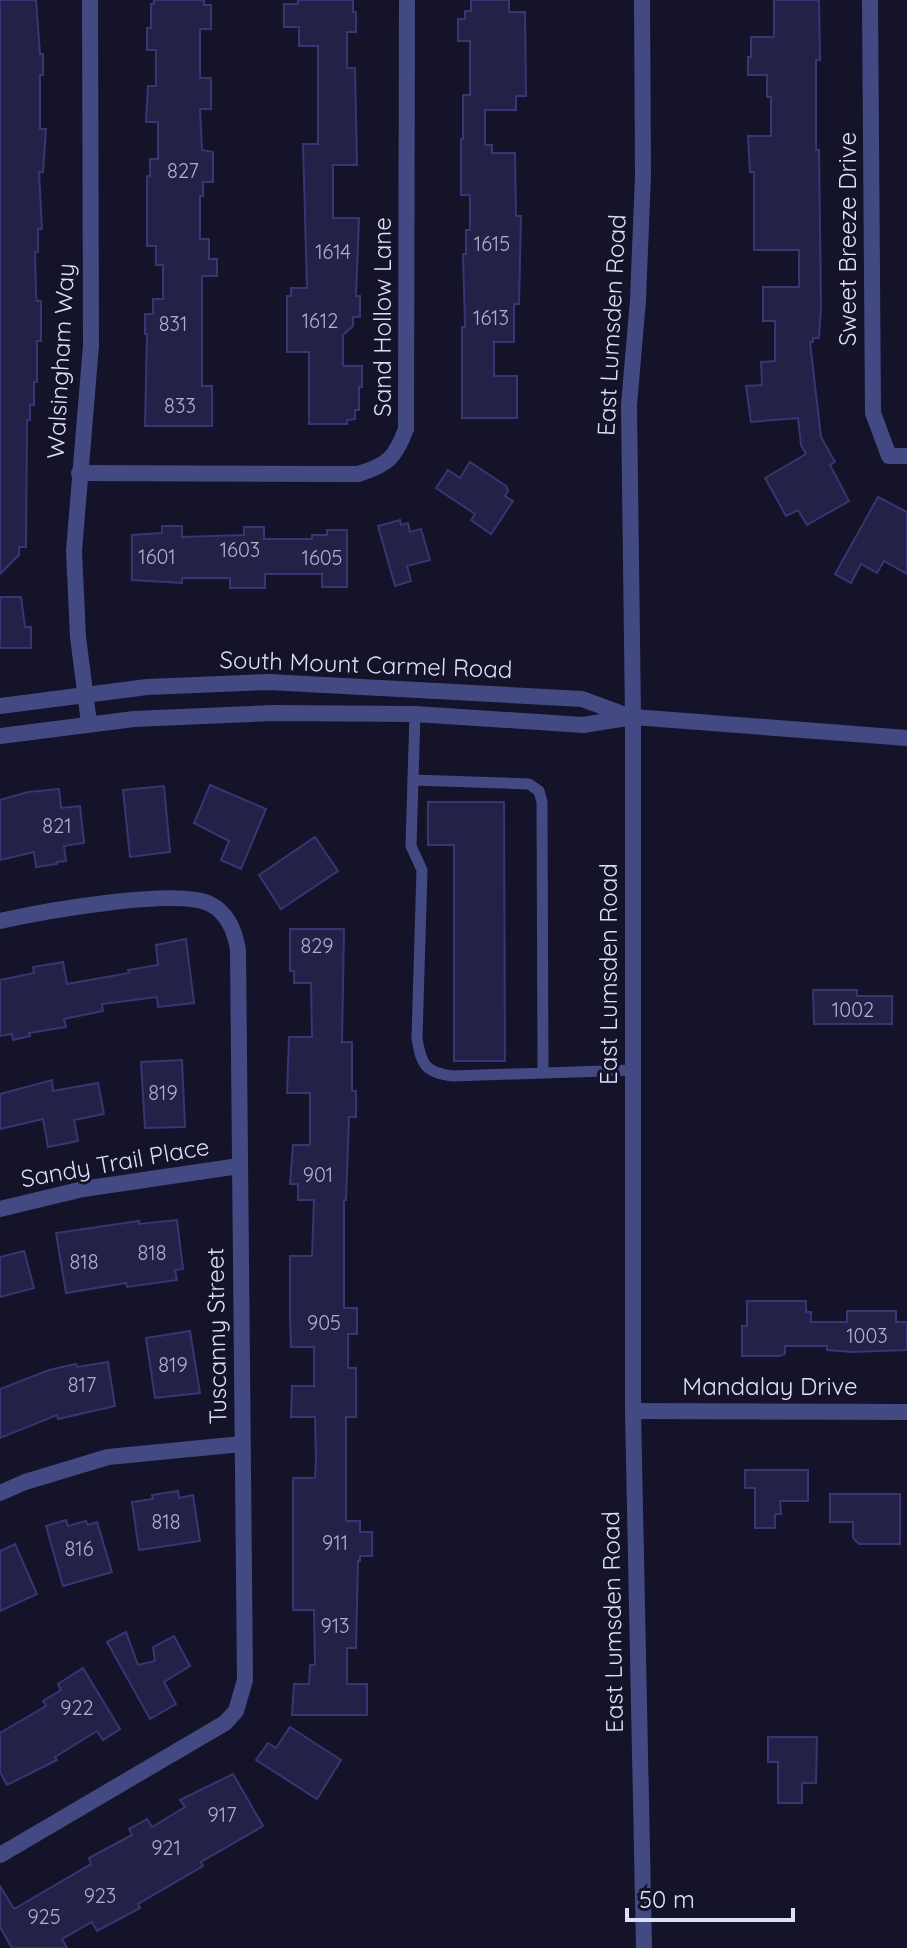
<svg xmlns="http://www.w3.org/2000/svg" width="907" height="1948" font-family="Quicksand,sans-serif">
  <style>
    .building { fill: #232148; stroke: #383572; stroke-width: 2 }
    .lines { fill: none; stroke-linecap: round; stroke-linejoin: round }
    .service { stroke: #434a83; stroke-width: 11 }
    .minor { stroke: #434a83; stroke-width: 16 }
    .tertiary { stroke: #434a83; stroke-width: 16 }
    .labels { text-anchor: middle; stroke-width: 6; stroke-linejoin: round; paint-order: stroke }
    .number-label { font-size: 20px; fill: #afb0cf }
    .street-label { font-size: 24px; fill: #dedffc; stroke: #141329 }
  </style>
  <rect width="100%" height="100%" fill="#141329"/>
  <!-- building -->
  <g class="building">
    <path d="M0 0H36L40 54H43V75H40V129H46L43 172H39L42 229H38V252H35L36 294 37 301H41V341H37V382H34V405H30V420H27L26 547H19V555L0 574Z"/>
    <path d="M154 0H204V5H211V29H200V78H211V109H200L202 150 213 152V182H203V196H200V239H209V259H217V276H202V386H212V426H145L147 334H145V314H153V299H163V265H156V246H147V176H150V159H158V122H146L148 86H156V50H147V28H151V4H154Z"/>
    <path d="M298 0H353V12H356V32H347V68H355L357 165H333V218H359L356 296H360V317H353V326L343 335V366H362V387H359V410H355V419L347 420V424H309V352H287V296H291V288H307L303 144H318V46H299V27H284V4H298Z"/>
    <path d="M471 0H509V12H525L526 96H516V110H485V145H492V153H515L516 216H521L519 304H514V342H494V376H517V418H462V327H465L463 254H466V230H470V195H461V139H463V95H470V41H458V19H465V11H471Z"/>
    <path d="M774 0H819L820 60H816V150H819L821 308 819 338H813V342H810L821 437 835 462 830 465 849 501 807 525 798 510 786 516 765 478 806 454 801 445 798 418 751 422 746 386 762 385 761 362 775 361V321H763V287H799V250H754V172H750L748 136H771V97H767V75H748V57H751V37H774Z"/>
    <path d="M470 462 506 486 508 491 505 496 513 501 491 534 471 520 475 514 436 488 448 470 460 478Z"/>
    <path d="M878 497 907 512V574L884 561 877 573 861 564 851 583 835 574Z"/>
    <path d="M400 520 401 525 408 523 410 532 421 529 430 560 407 566 411 581 395 586 378 526Z"/>
    <path d="M162 526H182V537L244 535V527H264V539H312V535H327V530H347V587H322V574H265V588H230V578H182V583L132 580V535L162 533Z"/>
    <path d="M0 597H21L25 627H31V648H0Z"/>
    <path d="M210 785 266 809 241 869 221 860 229 841 194 823Z"/>
    <path d="M164 786 170 852 130 857 123 790Z"/>
    <path d="M59 789 61 808 80 806 84 843 64 846 66 861 57 862V864L36 867 34 852 0 860V800L28 792Z"/>
    <path d="M428 802H504L505 1061H454V845H428Z"/>
    <path d="M315 837 338 871 281 909 259 875Z"/>
    <path d="M290 929H344L342 1042H352V1091H356V1117H349L346 1200H344V1308H357V1334H348V1368H356V1417H346V1521H360V1532H372V1556H360V1561H358L356 1648H347V1684H367V1715H292L294 1684H309L310 1665H315L314 1610H293V1478H315L316 1461 315 1417H291L292 1386H314V1347H291L290 1313V1256H312L314 1200H298V1184H290L293 1145H310V1093H287L289 1037H312L311 983H294V971H290Z"/>
    <path d="M186 939 194 1003 158 1007 157 997 102 1004 103 1011 64 1019 66 1027 29 1033 30 1036 13 1040 12 1034 0 1036V980L34 973 33 967 63 962 67 984 129 973 128 970 158 965 156 945Z"/>
    <path d="M813 990H857V996H892V1024H814Z"/>
    <path d="M182 1060 185 1127 145 1128 141 1062Z"/>
    <path d="M52 1080 53 1091 98 1083 104 1114 74 1120 78 1141 48 1147 43 1119 0 1129V1094Z"/>
    <path d="M177 1220 183 1269 175 1270 177 1280 127 1287 126 1283 66 1293 56 1233 139 1221V1224Z"/>
    <path d="M24 1251 34 1288 0 1297V1257Z"/>
    <path d="M747 1301H806V1312H811V1322H847V1311H896V1322H907V1350L852 1352 827 1350V1346H785V1354L779 1356H742V1326H747Z"/>
    <path d="M190 1331 200 1393 155 1398 146 1338Z"/>
    <path d="M108 1362 115 1406 58 1419 57 1415 0 1438V1389L49 1370 76 1364 77 1367Z"/>
    <path d="M745 1470H808V1501H780L781 1514H775V1528H755V1488H745Z"/>
    <path d="M178 1491 179 1498 193 1495 200 1541 139 1550 132 1502 153 1499 152 1495Z"/>
    <path d="M830 1494H900V1544H859L853 1538V1522H830Z"/>
    <path d="M66 1520 68 1526 86 1521 88 1525 97 1522 112 1572 63 1586 46 1526Z"/>
    <path d="M15 1544 37 1594 0 1611V1551Z"/>
    <path d="M126 1632 138 1665 155 1661 153 1647 174 1636 190 1666 164 1682 176 1704 150 1719 107 1642Z"/>
    <path d="M83 1668 120 1729 103 1740 97 1731 55 1757 57 1760 7 1785 0 1772V1733L46 1706 43 1701 61 1690 58 1684Z"/>
    <path d="M290 1727 341 1760 317 1799 256 1760 268 1743 276 1748Z"/>
    <path d="M768 1737H817L816 1783H802V1803H778V1762H768Z"/>
    <path d="M233 1774 263 1826 201 1862 203 1866 138 1904 140 1908 97 1931 92 1922 62 1939 67 1948H12L0 1927V1886L14 1909 91 1864 89 1858 132 1835 129 1829 147 1819 152 1827 185 1807 180 1800Z"/>
  </g>
  <g class="lines">
    <!-- service -->
    <g class="service">
      <path d="M415 714 411 846 422 870 417 1038C421 1064 425 1073 453 1076L633 1070"/>
      <path d="M413 780 529 784 539 791 542 802 543 1071"/>
    </g>
    <!-- minor -->
    <g class="minor">
      <path d="M870 0 873 413 889 456H907"/>
      <path d="M79 473 358 474C388 465 395 458 406 429L407 0"/>
      <path d="M89 723 78 637 74 551 91 345 90 0"/>
      <path d="M0 921C40 912 177 887 210 904 228 913 235 931 238 950L245 1680 236 1711 225 1723 0 1855"/>
      <path d="M0 1209 83 1189 239 1166"/>
      <path d="M633 1411 907 1412"/>
      <path d="M0 1493 25 1482 108 1457 242 1444"/>
    </g>
    <!-- tertiary -->
    <g class="tertiary">
      <path d="M642 0 643 175 638 300 629 405 633 717V1411L644 1948"/>
      <path d="M0 706 147 687 269 682 582 699 631 717"/>
      <path d="M0 736 134 719 273 713 415 714 583 725 633 717 907 738"/>
    </g>
  </g>
  <g class="labels">
    <!-- number labels -->
    <g class="number-label">
      <text x="183" y="178">827</text>
      <text x="492" y="251">1615</text>
      <text x="333" y="259">1614</text>
      <text x="491" y="325">1613</text>
      <text x="320" y="328">1612</text>
      <text x="173" y="331">831</text>
      <text x="180" y="413">833</text>
      <text x="240" y="557">1603</text>
      <text x="157" y="564">1601</text>
      <text x="322" y="565">1605</text>
      <text x="57" y="833">821</text>
      <text x="317" y="953">829</text>
      <text x="853" y="1017">1002</text>
      <text x="163" y="1100">819</text>
      <text x="318" y="1182">901</text>
      <text x="152" y="1260">818</text>
      <text x="84" y="1269">818</text>
      <text x="324" y="1330">905</text>
      <text x="867" y="1343">1003</text>
      <text x="173" y="1372">819</text>
      <text x="82" y="1392">817</text>
      <text x="166" y="1529">818</text>
      <text x="335" y="1550">911</text>
      <text x="79" y="1556">816</text>
      <text x="335" y="1633">913</text>
      <text x="77" y="1715">922</text>
      <text x="222" y="1822">917</text>
      <text x="166" y="1855">921</text>
      <text x="100" y="1903">923</text>
      <text x="44" y="1924">925</text>
    </g>
    <!-- street labels -->
    <g class="street-label">
      <text transform="translate(848 239) rotate(-90)" y="8">Sweet Breeze Drive</text>
      <text transform="translate(383 317) rotate(-90)" y="8">Sand Hollow Lane</text>
      <text transform="translate(612 325) rotate(-87)" y="8">East Lumsden Road</text>
      <text transform="translate(61 361) rotate(-87)" y="8">Walsingham Way</text>
      <text transform="translate(366 665) rotate(2)" y="8">South Mount Carmel Road</text>
      <text transform="translate(609 974) rotate(-90)" y="8">East Lumsden Road</text>
      <text transform="translate(115 1163) rotate(-10)" y="8">Sandy Trail Place</text>
      <text transform="translate(217 1336) rotate(-91)" y="8">Tuscanny Street</text>
      <text x="770" y="1395">Mandalay Drive</text>
      <text transform="translate(613 1622) rotate(-91)" y="8">East Lumsden Road</text>
    </g>
  </g>
  <!-- scale -->
  <path d="M627 1908v12h166v-12" fill="none" stroke="#dedffc" stroke-width="4"/>
  <text x="639" y="1908" font-size="24" fill="#dedffc" stroke="#141329" stroke-width="6" paint-order="stroke">50 m</text>
</svg>
